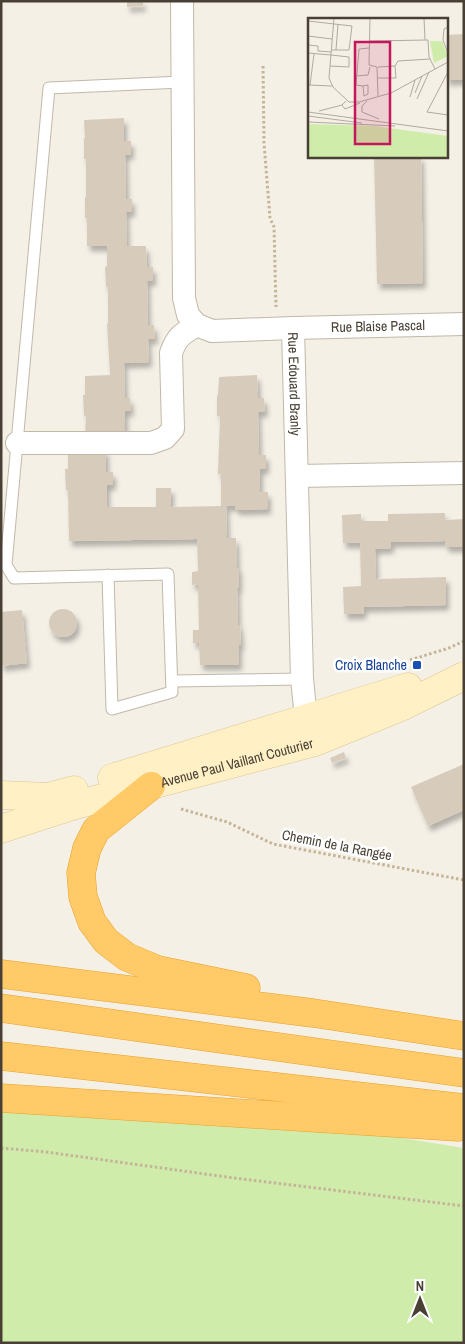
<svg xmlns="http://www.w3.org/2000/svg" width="465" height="1344" font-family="'Archivo Narrow',sans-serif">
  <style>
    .green { fill: #d0ecab }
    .building { fill: #d7ccbb; filter: url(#shadow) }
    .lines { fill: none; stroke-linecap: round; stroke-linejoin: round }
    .lane-casing { stroke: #c1b8a8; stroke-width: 13 }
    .street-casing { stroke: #c1b8a8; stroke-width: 24 }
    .secondary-casing { stroke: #dcc794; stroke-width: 29 }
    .highway-casing { stroke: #eba12a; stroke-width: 29 }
    .path { stroke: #c4b498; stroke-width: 3; stroke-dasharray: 2.5 2.5; stroke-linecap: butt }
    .lane { stroke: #fff; stroke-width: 11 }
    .street { stroke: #fff; stroke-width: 22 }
    .secondary { stroke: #fff0c6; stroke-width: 28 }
    .highway { stroke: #ffca67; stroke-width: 28 }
    .transit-dot { fill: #1a4fb4; stroke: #fff; stroke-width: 2 }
    .labels { text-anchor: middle; stroke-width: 5; stroke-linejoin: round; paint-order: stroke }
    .street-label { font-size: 14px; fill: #484035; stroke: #fff }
    .transit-label { font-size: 14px; fill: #164399; stroke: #fff; text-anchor: end }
    .inset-road { fill: none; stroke: #b0aa9f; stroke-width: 1 }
    .view { fill: #c2185b; fill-opacity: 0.15; stroke: #c2185b; stroke-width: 2.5 }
    .inset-edge { fill: none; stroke: #484035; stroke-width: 2.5 }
  </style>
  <defs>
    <filter id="shadow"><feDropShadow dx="3" dy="5.5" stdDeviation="2.5" flood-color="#0004"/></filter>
  </defs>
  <rect width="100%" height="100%" fill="#f5f0e6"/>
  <!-- green -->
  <path class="green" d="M1 1099 255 1114 464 1148V1343H1Z"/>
  <!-- building -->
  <g class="building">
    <path d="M127 1H143V6L127 7Z"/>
    <path d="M464 34V80H446V35Z"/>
    <path d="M124 118V141H131V154L125 155 126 199H132V212H126L127 246H146L147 267H153V281H147L148 325H154L155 339H148L149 362 124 363 125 398H130L131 411H125V434H85L86 416H84L83 395H85V376L110 375 107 324 108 323V287H106L105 267 107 266V246H87V218H85V197H86V159H84V138H85L84 120Z"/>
    <path d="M374 156H421L423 283 377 284Z"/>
    <path d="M257 375 258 398H264L265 412H258L259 455H266V469H260V492H268V509L236 510 235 506H226L227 538H236L237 568H239V588H237L238 625H240L241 645H239V665H200L199 643H193V630H199L198 584 192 585V572L198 571 197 539 69 541 68 490H66L65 469H68V450H106V472H113V485H107V507H156V488H171V507L221 506V474H218L220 416H217V396L218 395 219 377Z"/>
    <path d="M445 513V520L464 519V547H446L445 541 391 542V548L375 549 376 579 446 577V605L364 607 363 614H344L343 587 361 586 360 543H343L342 515 361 514V521H388V514Z"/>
    <circle cx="63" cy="623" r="14"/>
    <path d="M22 610 27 663 1 666V612Z"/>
    <path d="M344 752 346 758 332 763 330 758Z"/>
    <path d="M464 764V810L428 826 411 787Z"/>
  </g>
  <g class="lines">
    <!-- lane casing -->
    <g class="lane-casing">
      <g id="lane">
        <path d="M108 575 112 709 172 692 168 574 14 578 6 565 49 88 182 82"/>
        <path d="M172 681 302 679"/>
      </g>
    </g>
    <!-- street casing -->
    <g class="street-casing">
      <g id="street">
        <path id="s1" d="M182 1 184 298 188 315 197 325 212 331 293 328 302 679 306 718 312 734"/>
        <path id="s2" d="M293 328 464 324"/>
        <path d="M17 443H151L165 438 173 429 171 353C177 336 182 334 197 325"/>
        <path d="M297 476 464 473"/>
      </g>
    </g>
    <!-- secondary casing -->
    <g class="secondary-casing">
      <g id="secondary">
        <path d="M112 778 408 687"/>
        <path d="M1 795 48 797 74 790"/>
        <path id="s3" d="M1 829 72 806 315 742 403 706 464 676"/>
      </g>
    </g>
    <!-- highway casing -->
    <g class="highway-casing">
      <g id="highway">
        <path d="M151 786 96 830 87 848 81 873 83 897 92 922 106 941 127 957 158 970 246 988"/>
        <path d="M1 974 313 1013 464 1036"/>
        <path d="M1 1008 464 1073"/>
        <path d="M1 1056 464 1108"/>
        <path d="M1 1098 458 1127 464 1126"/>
      </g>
    </g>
    <!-- path -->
    <g class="path">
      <path d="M263 66 264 143 270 218 274 227 276 307"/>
      <path d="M410 660 449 648 464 641"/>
      <path d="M181 809 227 822 273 844 464 880"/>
      <path d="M1 1148 46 1152 234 1178 464 1206"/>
    </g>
    <!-- lane -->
    <use href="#lane" class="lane"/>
    <!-- street -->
    <use href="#street" class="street"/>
    <!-- secondary -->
    <use href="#secondary" class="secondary"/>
    <!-- highway -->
    <use href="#highway" class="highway"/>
  </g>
  <!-- markers -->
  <rect class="transit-dot" x="412" y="660" width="10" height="10" rx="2.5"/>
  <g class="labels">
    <!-- street labels -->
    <g class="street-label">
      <text dy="5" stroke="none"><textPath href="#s2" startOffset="85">Rue Blaise Pascal</textPath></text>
      <text dy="5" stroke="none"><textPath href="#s1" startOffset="481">Rue Edouard Branly</textPath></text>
      <text dy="5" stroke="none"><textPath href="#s3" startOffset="245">Avenue Paul Vaillant Couturier</textPath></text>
      <text transform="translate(337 845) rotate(11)" y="5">Chemin de la Rangée</text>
    </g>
    <!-- transit labels -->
    <g class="transit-label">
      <text x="407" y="670">Croix Blanche</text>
    </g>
  </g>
  <!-- overview -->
  <g transform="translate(308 18)">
    <rect width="140" height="140" fill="#f5f0e6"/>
    <path d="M122 23H134L140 38 126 45ZM0 106 66 108 140 118V140H0Z" fill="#d0ecab"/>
    <path class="inset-road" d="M26 0 21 60 25 69 41 84H51L83 75M62 0 61 47 69 49 70 78M116 0 117 22M0 3 44 8 41 32H23M140 9 136 11 135 22 140 35M0 18 24 21M61 23 120 22 121 39 127 51M0 27 10 28V33L23 34M28 32 30 6M0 35 23 37M22 48 41 49V39L23 37M70 49 87 48 90 43 122 41M140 54 119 94 140 97M48 58 60 57 62 49M70 60H88L87 48M0 67 24 68M2 67 6 36M60 67V76L56 78 55 68ZM55 68 48 67 51 31 61 30M83 75 140 44M107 75 114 58M102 79 107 62M109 81 121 54M38 83 34 87 37 91 52 85M59 83 54 88V94L71 101M11 93 34 87M0 94 140 113M0 98 54 105M0 104 87 108"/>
    <path class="view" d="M47 24H82V126H47Z"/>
    <rect width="140" height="140" class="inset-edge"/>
  </g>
  <!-- border -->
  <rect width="465" height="1344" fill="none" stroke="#484035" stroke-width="5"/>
  <!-- north arrow -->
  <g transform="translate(420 1299)" stroke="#ffffff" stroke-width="4" paint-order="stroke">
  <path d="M0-4L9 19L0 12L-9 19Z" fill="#484035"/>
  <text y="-8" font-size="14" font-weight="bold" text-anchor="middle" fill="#484035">N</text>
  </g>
</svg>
